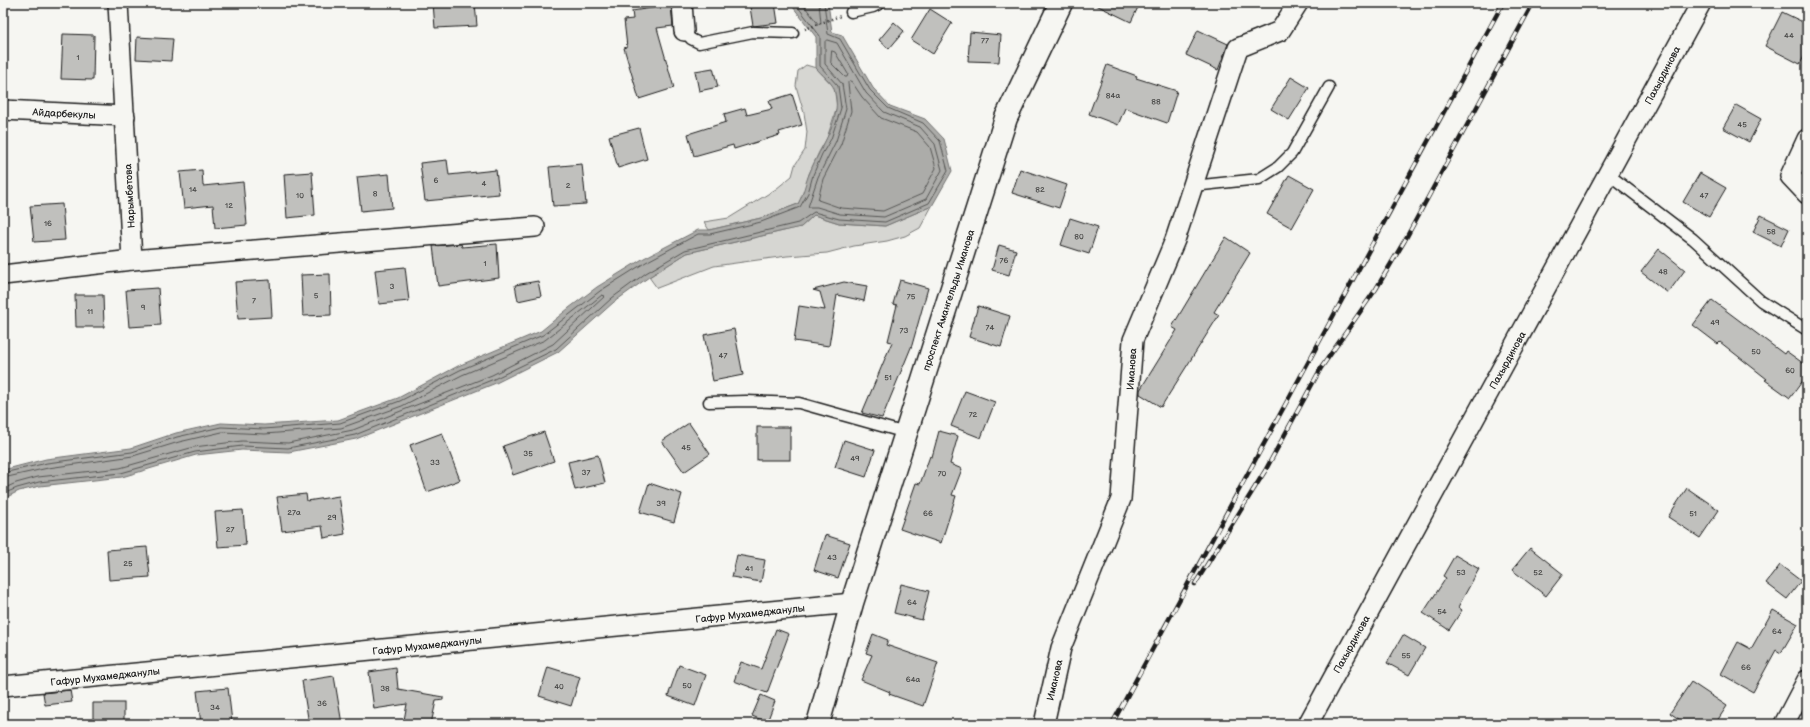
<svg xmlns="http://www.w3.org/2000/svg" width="1810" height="727" font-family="'Balsamiq Sans',sans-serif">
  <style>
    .green { fill: #d6d6d2; stroke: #797977 }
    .water { fill: #acaca9; stroke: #727271 }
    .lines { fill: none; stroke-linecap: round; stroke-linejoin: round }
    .shore { stroke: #565654; stroke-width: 1 }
    .building { fill: #c0c0bd; stroke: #1c1c1c }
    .lane-casing { stroke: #1c1c1c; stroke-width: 13 }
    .street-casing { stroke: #1c1c1c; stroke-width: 22 }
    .secondary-casing { stroke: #1c1c1c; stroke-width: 25 }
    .path { stroke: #1c1c1c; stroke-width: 2.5; stroke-dasharray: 1 3; stroke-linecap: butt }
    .lane { stroke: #f6f6f2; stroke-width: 10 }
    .street { stroke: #f6f6f2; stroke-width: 19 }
    .secondary { stroke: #f6f6f2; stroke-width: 22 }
    .rail-casing { stroke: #1c1c1c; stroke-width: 4.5 }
    .rail { stroke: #f6f6f2; stroke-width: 3; stroke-dasharray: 9; stroke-linecap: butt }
    .labels { text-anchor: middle; stroke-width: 3.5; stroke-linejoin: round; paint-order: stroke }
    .number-label { font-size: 8px; fill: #454544 }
    .street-label { font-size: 10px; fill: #1c1c1c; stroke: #f6f6f2 }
  </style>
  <rect width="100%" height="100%" fill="#f6f6f2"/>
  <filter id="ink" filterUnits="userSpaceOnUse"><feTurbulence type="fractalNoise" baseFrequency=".025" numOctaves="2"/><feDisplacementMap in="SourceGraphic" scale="8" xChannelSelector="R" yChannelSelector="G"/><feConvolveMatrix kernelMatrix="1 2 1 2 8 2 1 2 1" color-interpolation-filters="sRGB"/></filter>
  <g filter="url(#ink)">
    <!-- green -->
    <g class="green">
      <path d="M806 65 816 68 834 87 837 107 827 138 819 152 809 174 805 191 798 204 761 218 709 230 704 222 729 218 776 189 792 176 795 165 805 150 807 132 804 113 796 86 798 71Z"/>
      <path d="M932 206 920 228 905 236 887 241 854 246 827 253 787 256 714 266 657 288 649 277 687 253 801 227 814 215 839 223 885 226Z"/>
    </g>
    <!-- water -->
    <path class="water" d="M790 3H828L832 32 842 35 873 88 890 106 925 119 944 139 952 171 932 206 885 226 839 223 814 215 801 227 687 253 649 277 614 302 558 352 496 383 356 439 289 452 242 450 196 455 122 477 40 486 19 491 3 499V470L46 459 131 448 176 433 221 423 264 425 338 420 398 398 458 366 541 331 569 308 597 287 644 258 698 230H709L761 218 798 204C804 193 805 183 810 172 820 147 844 118 834 89 832 82 821 74 816 68V37Z"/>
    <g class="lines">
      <!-- shore -->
      <g class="shore">
        <path d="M802 3 819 25 821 23 819 3"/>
        <path d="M827 40 837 43 866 93 884 112 920 127 935 144 942 170 926 199 884 217 840 214 817 207H808L818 177 836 141 846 109 842 84 825 64V42Z"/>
        <path d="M832 51 835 52 848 74 847 77H845L831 63Z"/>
        <path d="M850 81 852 82 862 97 881 118 917 132 930 147 936 168 922 194 883 211 841 208 818 200 823 179 841 144 851 111 848 83Z"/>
        <path d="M3 473 47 463 132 452 177 437 221 427 264 429 340 423 400 401 460 370 543 335 600 291 646 262 698 234H710L761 222 800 207 808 193 813 175 822 154 831 139 841 108 838 86 820 66V36L795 3"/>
        <path d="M3 478 48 468 133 456 179 442 222 432 265 434 341 428 402 406 462 375 545 340 602 295 605 296 553 344 492 375 353 430 288 443 242 441 194 447 120 468 38 477 16 483 3 489"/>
        <path d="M3 494 17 488 39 482 121 473 195 452 242 446 288 448 355 435 494 379 556 349 612 298 646 273 685 250 798 223 814 212 839 219 885 222 929 203 948 171 940 141 923 123 888 108 870 90 840 39 828 34 824 3"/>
      </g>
    </g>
    <!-- building -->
    <g class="building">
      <path d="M433 3H475L477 26 435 28Z"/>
      <path d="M775 3 778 23 753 26 750 7Z"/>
      <path d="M1092 3H1140L1131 22Z"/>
      <path d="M671 5 673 26 657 28 674 88 639 99 624 48 627 47 624 20 633 19 632 11Z"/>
      <path d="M930 9 952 23 933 54 911 40Z"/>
      <path d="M1782 12 1807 24V51L1800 64 1765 46Z"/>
      <path d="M894 22 904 31 889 49 879 40Z"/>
      <path d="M1198 30 1228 44 1218 70 1186 55Z"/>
      <path d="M970 32 1001 35 999 62 968 61Z"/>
      <path d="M63 34 94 35 93 80 61 79Z"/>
      <path d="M137 37 173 39 171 61 136 59Z"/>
      <path d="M1107 65 1137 76 1136 78 1177 91 1167 123 1125 108 1118 125 1089 114Z"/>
      <path d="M713 68 718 87 699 91 695 71Z"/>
      <path d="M1291 77 1309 88 1289 120 1271 109Z"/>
      <path d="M792 94 802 125 779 132 780 135 734 149 733 145 694 156 688 134 726 122 724 114 745 108 747 115 772 109 769 101Z"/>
      <path d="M1736 105 1761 119 1749 142 1723 128Z"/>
      <path d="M639 128 647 159 618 168 609 136Z"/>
      <path d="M447 160 449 175 496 170 499 194 425 201 420 163Z"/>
      <path d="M582 164 586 204 553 206 549 167Z"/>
      <path d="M1020 169 1067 185 1059 208 1012 193Z"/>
      <path d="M202 170 203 186 243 182 247 225 215 228 213 205 184 208 180 172Z"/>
      <path d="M312 172 315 215 287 218 284 174Z"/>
      <path d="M1700 173 1726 188 1709 217 1683 202Z"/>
      <path d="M389 174 392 208 361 211 357 177Z"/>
      <path d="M1289 175 1314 189 1292 228 1267 214Z"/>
      <path d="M62 204 65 240 34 242 30 206Z"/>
      <path d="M1761 215 1789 229 1781 246 1753 232Z"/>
      <path d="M1070 218 1098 227 1089 254 1061 245Z"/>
      <path d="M1226 237 1250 253 1214 312 1219 315 1161 407 1140 394V390L1177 330 1172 327Z"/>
      <path d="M461 244 462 247 497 244 499 278 438 286 433 246Z"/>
      <path d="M999 245 1016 250 1009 275 992 270Z"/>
      <path d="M1659 249 1685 270 1668 293 1641 272Z"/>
      <path d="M405 267 409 301 379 304 375 270Z"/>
      <path d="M330 274 331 315 303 316 301 275Z"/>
      <path d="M270 280 272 317 238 319 235 282Z"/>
      <path d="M900 280 928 288 912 345 882 418 862 413 892 342 888 341 897 305 893 304Z"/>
      <path d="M538 281 541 296 518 301 515 285Z"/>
      <path d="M844 282 867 286 864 301 837 295 829 346 794 341 799 306 825 310 820 292 813 290Z"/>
      <path d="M158 288 161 325 129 327 126 290Z"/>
      <path d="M75 295H103L104 327H76Z"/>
      <path d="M1712 300 1784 354 1786 351 1807 366V375L1790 398 1765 380 1767 379 1720 342 1718 344 1693 325Z"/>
      <path d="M978 306 1010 316 1001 347 969 337Z"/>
      <path d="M734 329 743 375 713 381 704 335Z"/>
      <path d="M965 391 995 402 981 438 951 426Z"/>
      <path d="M689 423 710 454 684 472 662 441Z"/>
      <rect x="757" y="427" width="33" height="33"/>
      <path d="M939 431 958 436 950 464 962 469 952 495 956 496 941 543 900 529 916 483 920 484 930 456 932 457Z"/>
      <path d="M544 432 554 461 513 475 503 446Z"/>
      <path d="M442 433 460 480 427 492 410 445Z"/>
      <path d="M844 440 875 450 866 477 835 467Z"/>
      <path d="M598 455 605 483 575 490 568 462Z"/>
      <path d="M649 483 682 494 674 522 640 512Z"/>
      <path d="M1687 488 1719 510 1700 538 1668 517Z"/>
      <path d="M306 494 307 501 339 496 345 534 324 538 322 526 282 531 277 497Z"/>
      <path d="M243 510 246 545 218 547 215 512Z"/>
      <path d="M825 535 850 543 838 578 814 570Z"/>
      <path d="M147 547 150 577 109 580 107 550Z"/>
      <path d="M1530 548 1563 574 1546 596 1512 570Z"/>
      <path d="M737 555 765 560 761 582 732 577Z"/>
      <path d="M1455 555 1479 569 1458 607 1462 610 1449 630 1423 613 1446 578 1443 576Z"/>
      <path d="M1780 565 1801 581 1787 599 1766 583Z"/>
      <path d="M901 584 929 591 922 620 894 613Z"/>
      <path d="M1773 610 1798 624 1781 653 1776 650 1753 692 1721 674 1738 642 1751 649Z"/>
      <path d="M776 629 789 634 767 693 734 681 741 662 761 669Z"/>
      <path d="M873 634 888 640 886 645 938 663 923 706 889 694 890 692 861 680 872 655 866 653Z"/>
      <path d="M1403 635 1425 648 1409 675 1387 663Z"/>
      <path d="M679 665 706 675 695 706 668 696Z"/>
      <path d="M548 667 580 677 571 706 539 696Z"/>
      <path d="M396 668 398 689 443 697V700L436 701 431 724 404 720 407 704 374 709 369 672Z"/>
      <path d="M334 676 342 724H309L302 681Z"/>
      <path d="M1691 682 1727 706 1715 724H1686L1670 713Z"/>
      <path d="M228 688 232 722 201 724 197 691Z"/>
      <path d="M70 690 72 702 45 705 43 693Z"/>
      <path d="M761 695 775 701 767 722 752 716Z"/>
      <rect x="93" y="703" width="31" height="21"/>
    </g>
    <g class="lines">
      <!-- lane casing -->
      <g class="lane-casing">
        <g id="lane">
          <path d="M851 12 873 7 881 3"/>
          <path d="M684 31 691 39 699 43 753 32 793 33"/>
          <path d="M1608 174 1693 239 1761 301 1807 330"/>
          <path d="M1193 186 1259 179 1278 167 1292 153 1329 87"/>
          <path d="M709 402 746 401 799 403 906 433"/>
        </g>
      </g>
      <!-- street casing -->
      <g class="street-casing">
        <g id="street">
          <path d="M118 3 132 260"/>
          <path d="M682 3 684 31"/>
          <path d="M3 110 125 116"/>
          <path d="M1807 139 1790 176 1807 194"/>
          <path d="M3 275 132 260 535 227"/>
          <path d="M3 686 852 603"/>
          <path d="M1044 724 1061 648 1121 499 1133 340 1175 240 1238 48 1280 31 1298 3"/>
          <path d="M1308 724 1701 3"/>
          <path d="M1784 724 1807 680"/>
        </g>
      </g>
      <!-- secondary casing -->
      <g class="secondary-casing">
        <path id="secondary" d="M818 724 852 603 1006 118 1061 3"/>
      </g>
      <!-- path -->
      <path class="path" d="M805 29 840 16"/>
      <!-- lane -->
      <use href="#lane" class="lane"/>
      <!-- street -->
      <use href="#street" class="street"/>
      <!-- secondary -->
      <use href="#secondary" class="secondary"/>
      <!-- rail casing -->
      <g class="rail-casing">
        <g id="rail">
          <path d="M1195 584 1265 471 1321 368 1376 289 1405 240 1533 3"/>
          <path d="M1112 724C1243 484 1372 243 1503 3"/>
        </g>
      </g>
      <!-- rail -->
      <use href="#rail" class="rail"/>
    </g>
  </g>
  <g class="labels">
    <!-- number labels -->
    <g class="number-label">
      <text x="1789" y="38">44</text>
      <text x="985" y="43">77</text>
      <text x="78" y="60">1</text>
      <text x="1113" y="98">84а</text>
      <text x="1156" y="104">88</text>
      <text x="1742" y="127">45</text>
      <text x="436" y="183">6</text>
      <text x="484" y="186">4</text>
      <text x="568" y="188">2</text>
      <text x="193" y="192">14</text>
      <text x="1040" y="192">82</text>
      <text x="375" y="196">8</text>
      <text x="300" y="198">10</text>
      <text x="1704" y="198">47</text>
      <text x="229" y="208">12</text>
      <text x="48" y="226">16</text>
      <text x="1771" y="234">58</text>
      <text x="1079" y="239">80</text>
      <text x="1004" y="263">76</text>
      <text x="485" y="266">1</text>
      <text x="1663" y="274">48</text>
      <text x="392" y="289">3</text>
      <text x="316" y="298">5</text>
      <text x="911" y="299">75</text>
      <text x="254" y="303">7</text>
      <text x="143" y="310">9</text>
      <text x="90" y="314">11</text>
      <text x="1715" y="325">49</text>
      <text x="990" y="330">74</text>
      <text x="904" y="333">73</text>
      <text x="1756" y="354">50</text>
      <text x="723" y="358">47</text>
      <text x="1790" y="373">60</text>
      <text x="888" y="380">51</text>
      <text x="973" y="417">72</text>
      <text x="686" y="450">45</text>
      <text x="528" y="456">35</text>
      <text x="855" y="461">49</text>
      <text x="435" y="465">33</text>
      <text x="586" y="475">37</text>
      <text x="942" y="476">70</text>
      <text x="661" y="506">39</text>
      <text x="294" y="515">27а</text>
      <text x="928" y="516">66</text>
      <text x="1693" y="516">51</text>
      <text x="332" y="520">29</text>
      <text x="230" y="532">27</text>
      <text x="832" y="560">43</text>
      <text x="128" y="566">25</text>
      <text x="749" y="571">41</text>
      <text x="1461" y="575">53</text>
      <text x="1538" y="575">52</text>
      <text x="912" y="605">64</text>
      <text x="1442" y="614">54</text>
      <text x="1777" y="634">64</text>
      <text x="1406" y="658">55</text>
      <text x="1746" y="670">66</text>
      <text x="913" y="682">64а</text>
      <text x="687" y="688">50</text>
      <text x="559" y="689">40</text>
      <text x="385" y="691">38</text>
      <text x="322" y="706">36</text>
      <text x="215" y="710">34</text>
    </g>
    <!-- street labels -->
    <g class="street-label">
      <text transform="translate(1662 75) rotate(-62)" y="4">Пахырдинова</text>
      <text transform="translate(64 113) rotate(3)" y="4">Айдарбекулы</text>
      <text transform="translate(129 196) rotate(-93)" y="4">Нарымбетова</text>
      <text transform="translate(948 300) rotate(-72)" y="4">проспект Амангельды Иманова</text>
      <text transform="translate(1507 360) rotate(-61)" y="4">Пахырдинова</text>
      <text transform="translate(1131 369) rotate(-86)" y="4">Иманова</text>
      <text transform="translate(750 613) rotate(-6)" y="4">Гафур Мухамеджанулы</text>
      <text transform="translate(1351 644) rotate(-61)" y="4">Пахырдинова</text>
      <text transform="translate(427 645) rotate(-6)" y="4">Гафур Мухамеджанулы</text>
      <text transform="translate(105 676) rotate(-6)" y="4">Гафур Мухамеджанулы</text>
      <text transform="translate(1054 680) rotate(-77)" y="4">Иманова</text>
    </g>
  </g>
  <!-- margin -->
  <rect width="1810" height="727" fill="none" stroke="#f6f6f2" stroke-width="16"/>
  <rect x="8" y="8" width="1794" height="711" fill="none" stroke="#1c1c1c" stroke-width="1.5" filter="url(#ink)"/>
</svg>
